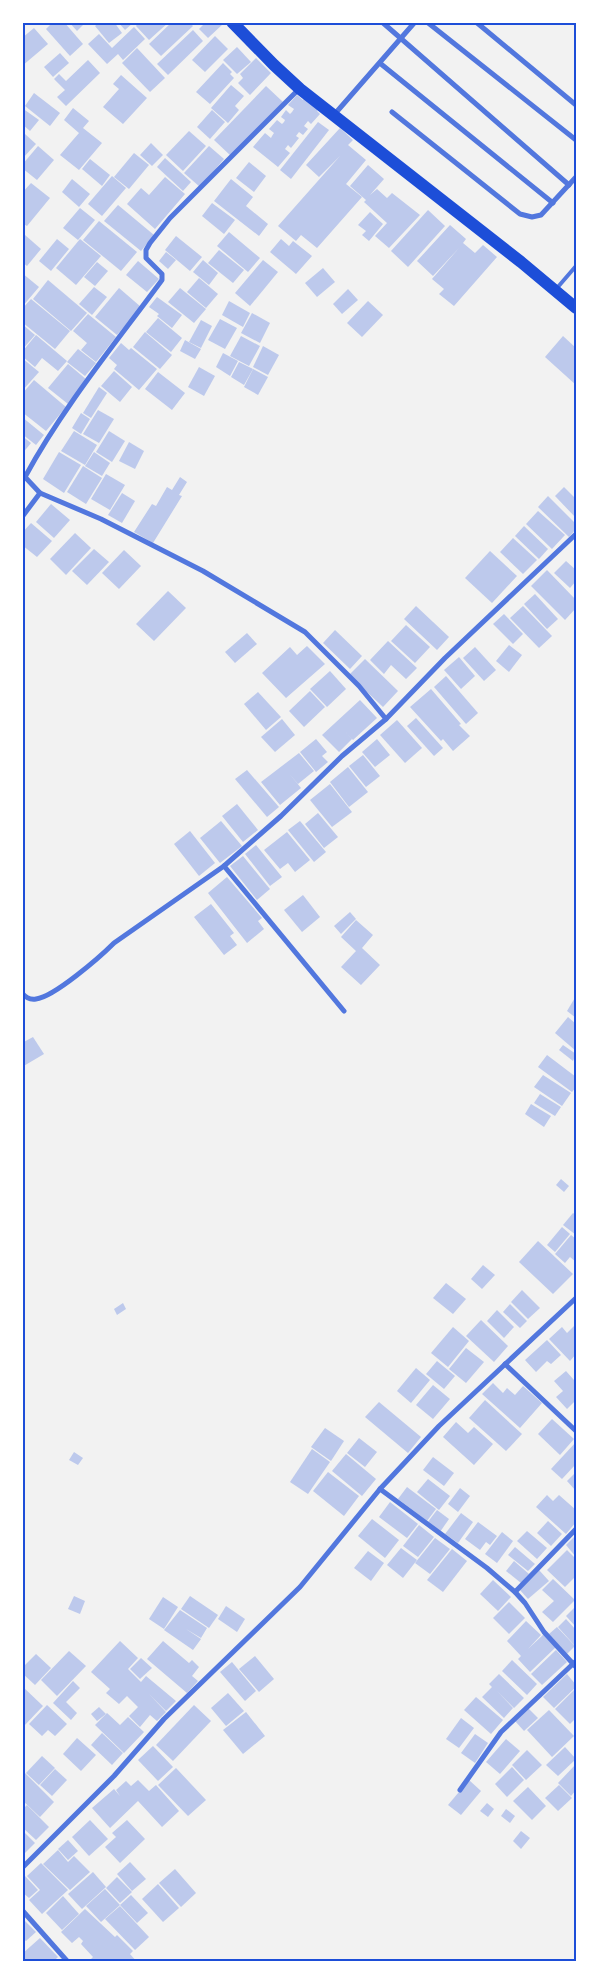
<svg xmlns="http://www.w3.org/2000/svg" width="599" height="1984" font-family="'Asap Condensed',sans-serif">
  <style>
    .building { fill: #bdc9ec }
    .lines { fill: none; stroke-linecap: round; stroke-linejoin: round }
    .service { stroke: #5277de; stroke-width: 4 }
    .minor { stroke: #5277de; stroke-width: 5 }
    .primary { stroke: #1d4ed8; stroke-width: 12 }
    .neatline { fill: none; stroke: #1d4ed8; stroke-width: 2 }
  </style>
  <rect width="100%" height="100%" fill="#f2f2f2"/>
  <!-- building -->
  <g class="building">
    <path d="M53 22H64L83 44 70 56 46 29Z"/>
    <path d="M69 22H86L77 31Z"/>
    <path d="M100 22H114L122 33 109 43 95 26Z"/>
    <path d="M118 22H134L125 30Z"/>
    <path d="M139 22H169L149 40 136 26Z"/>
    <path d="M172 22H189L193 26 161 56 149 44Z"/>
    <path d="M206 22H222L223 24 208 38 199 29Z"/>
    <path d="M134 27 145 39 123 60 118 54 107 64 88 44 99 34 112 48Z"/>
    <path d="M34 28 48 44 22 66V38Z"/>
    <path d="M193 30 203 41 168 75 157 64Z"/>
    <path d="M215 36 228 49 205 72 192 60Z"/>
    <path d="M237 47 251 62 237 74 223 60Z"/>
    <path d="M137 48 165 78 150 92 122 63Z"/>
    <path d="M60 53 69 63 53 77 44 67Z"/>
    <path d="M256 58 271 73 250 95 238 83 243 78 240 74Z"/>
    <path d="M88 60 100 73 66 106 57 97 65 90 54 79 59 74 66 81Z"/>
    <path d="M223 63 232 72 230 74 234 78 210 104 196 92Z"/>
    <path d="M121 75 147 98 123 124 103 107 119 89 113 84Z"/>
    <path d="M231 85 244 96 235 106 239 110 228 123 211 108Z"/>
    <path d="M266 86 283 102 231 156 214 140Z"/>
    <path d="M34 93 60 113 50 126 25 106Z"/>
    <path d="M297 95 303 100 305 96 319 108 317 111 320 114 311 124 308 121 304 126 308 129 303 135 299 132 296 136 299 138 291 148 288 145 285 149 290 153 278 167 253 147 265 133 271 138 272 136 274 133 269 129 277 120 282 124 284 122 285 120 281 117 286 110 290 114 292 112 294 109 288 105Z"/>
    <path d="M22 108 39 120 30 131 22 124Z"/>
    <path d="M73 108 89 121 83 128 102 143 79 170 60 155 79 133 64 120Z"/>
    <path d="M212 110 225 122 210 139 197 127Z"/>
    <path d="M318 122 329 130 291 179 280 170Z"/>
    <path d="M340 128 353 140 348 145 366 160 346 184 362 197 317 248 301 235 296 241 278 226 340 156 319 177 306 165Z"/>
    <path d="M189 131 206 146 183 171 166 155Z"/>
    <path d="M25 134 36 144 22 159V136Z"/>
    <path d="M151 143 163 155 152 166 140 155Z"/>
    <path d="M38 146 54 160 37 180 22 168V165Z"/>
    <path d="M209 146 224 159 200 187 184 173Z"/>
    <path d="M134 153 149 165 129 189 114 177Z"/>
    <path d="M165 158 191 182 183 191 157 167Z"/>
    <path d="M90 159 110 175 102 186 82 169Z"/>
    <path d="M249 162 266 176 254 192 236 178Z"/>
    <path d="M368 165 384 179 370 195 377 189 387 198 392 193 420 215 389 248 375 236 387 223 364 202 366 200 350 186Z"/>
    <path d="M112 176 126 188 102 216 88 204Z"/>
    <path d="M165 177 185 194 155 229 127 204 141 188 149 195Z"/>
    <path d="M72 179 90 194 79 207 62 192Z"/>
    <path d="M231 179 253 197 246 206 268 224 259 236 214 201Z"/>
    <path d="M31 183 50 198 27 226 22 223V193Z"/>
    <path d="M212 203 235 220 224 234 202 216Z"/>
    <path d="M118 205 154 235 141 251 104 221Z"/>
    <path d="M80 208 95 220 78 240 63 228Z"/>
    <path d="M428 210 445 226 408 267 391 251Z"/>
    <path d="M370 212 383 224 369 241 362 235 366 231 358 225Z"/>
    <path d="M99 221 137 252 121 271 83 240Z"/>
    <path d="M450 225 466 239 463 243 475 253 483 245 497 257 454 306 439 294 444 289 432 279 459 248 433 276 417 261Z"/>
    <path d="M229 232 260 258 248 272 217 246Z"/>
    <path d="M25 235 41 249 27 266 22 262V238Z"/>
    <path d="M176 236 202 257 190 271 165 250Z"/>
    <path d="M57 239 69 249 51 271 39 261Z"/>
    <path d="M80 239 101 256 76 285 56 268Z"/>
    <path d="M281 239 289 246 293 241 312 256 296 274 270 252Z"/>
    <path d="M219 250 244 270 233 283 208 263Z"/>
    <path d="M166 252 176 260 168 269 159 261Z"/>
    <path d="M203 260 218 273 209 285 193 272Z"/>
    <path d="M263 260 278 272 250 306 235 293Z"/>
    <path d="M138 261 159 279 147 292 126 275Z"/>
    <path d="M97 262 108 271 95 286 84 277Z"/>
    <path d="M323 268 335 282 317 297 305 283Z"/>
    <path d="M22 273 39 287 22 307Z"/>
    <path d="M199 278 218 294 206 308 187 292Z"/>
    <path d="M48 280 87 313 71 331 33 299Z"/>
    <path d="M94 287 107 297 92 315 79 304Z"/>
    <path d="M119 288 141 307 117 335 95 317Z"/>
    <path d="M180 288 206 309 194 323 168 302Z"/>
    <path d="M348 289 358 300 342 314 333 304Z"/>
    <path d="M157 297 182 315 172 328 157 316 159 314 149 307Z"/>
    <path d="M31 299 70 331 55 349 22 322V309Z"/>
    <path d="M229 301 250 313 243 327 222 315Z"/>
    <path d="M368 301 383 315 362 337 347 323Z"/>
    <path d="M252 313 270 323 260 343 241 333Z"/>
    <path d="M88 314 116 337 96 362 81 350 87 343 73 331Z"/>
    <path d="M158 318 182 338 171 352 146 332Z"/>
    <path d="M220 319 237 328 225 349 208 340Z"/>
    <path d="M201 320 212 326 201 348 189 342Z"/>
    <path d="M22 324 35 335 22 350Z"/>
    <path d="M145 332 172 355 160 369 133 347Z"/>
    <path d="M36 335 67 361 58 371 42 358 35 367 22 356V352Z"/>
    <path d="M241 336 260 346 249 366 230 356Z"/>
    <path d="M563 336 576 348V385L545 357Z"/>
    <path d="M185 340 201 349 195 359 180 351Z"/>
    <path d="M121 343 129 350 131 348 157 369 139 390 114 369 117 365 109 358Z"/>
    <path d="M263 346 279 355 268 375 253 367Z"/>
    <path d="M78 349 96 363 85 376 67 362Z"/>
    <path d="M223 353 238 361 230 376 216 367Z"/>
    <path d="M22 358 39 372 22 391Z"/>
    <path d="M239 362 253 369 244 385 231 377Z"/>
    <path d="M68 364 87 380 68 404 48 388Z"/>
    <path d="M199 367 215 376 204 396 188 387Z"/>
    <path d="M253 369 268 377 258 395 244 387Z"/>
    <path d="M114 371 132 387 120 402 101 386Z"/>
    <path d="M158 372 185 393 172 410 145 389Z"/>
    <path d="M34 380 66 407 46 431 22 412V394Z"/>
    <path d="M99 387 107 393 91 418 83 413Z"/>
    <path d="M98 410 114 419 99 443 83 434Z"/>
    <path d="M81 413 90 419 81 434 72 428Z"/>
    <path d="M22 417 44 435 36 445 22 434Z"/>
    <path d="M74 431 97 445 85 465 61 451Z"/>
    <path d="M109 431 125 441 112 462 96 452Z"/>
    <path d="M22 436 31 443 22 454Z"/>
    <path d="M129 442 144 451 135 469 119 461Z"/>
    <path d="M59 452 81 465 64 493 43 479Z"/>
    <path d="M94 452 110 463 102 476 85 466Z"/>
    <path d="M83 466 102 478 86 504 67 492Z"/>
    <path d="M106 474 125 485 110 510 91 499Z"/>
    <path d="M180 477 187 482 179 495 182 496 153 543 134 532 152 504 156 506 167 487 172 490Z"/>
    <path d="M564 487 576 499V518L555 496Z"/>
    <path d="M122 493 135 501 122 523 108 515Z"/>
    <path d="M548 496 576 524V529L569 537 538 507Z"/>
    <path d="M51 504 70 520 54 538 36 522Z"/>
    <path d="M538 511 565 535 552 549 526 524Z"/>
    <path d="M31 523 52 541 37 557 22 545V533Z"/>
    <path d="M524 526 548 549 539 559 515 536Z"/>
    <path d="M75 533 91 548 66 575 50 559Z"/>
    <path d="M513 538 537 560 523 574 500 552Z"/>
    <path d="M94 549 109 562 87 585 72 571Z"/>
    <path d="M124 550 141 566 119 589 102 573Z"/>
    <path d="M490 551 517 576 492 603 465 578Z"/>
    <path d="M566 561 576 570V581L570 588 554 573Z"/>
    <path d="M547 570 576 600V608L565 620 531 586Z"/>
    <path d="M168 591 186 608 154 641 136 624Z"/>
    <path d="M535 594 558 619 547 629 524 604Z"/>
    <path d="M416 606 449 637 437 650 404 619Z"/>
    <path d="M523 606 552 636 539 648 510 618Z"/>
    <path d="M504 614 523 634 513 644 493 624Z"/>
    <path d="M406 625 430 647 415 663 391 641Z"/>
    <path d="M335 630 362 656 350 669 323 643Z"/>
    <path d="M247 633 257 644 235 663 225 652Z"/>
    <path d="M388 641 417 668 406 679 391 665 384 674 370 660Z"/>
    <path d="M509 645 522 655 509 672 496 661Z"/>
    <path d="M307 646 325 664 286 698 262 673 290 647 297 655Z"/>
    <path d="M475 647 496 670 484 681 463 658Z"/>
    <path d="M459 657 475 676 461 689 444 670Z"/>
    <path d="M365 659 398 691 383 707 349 675Z"/>
    <path d="M330 671 346 689 327 707 310 689Z"/>
    <path d="M446 676 478 713 466 724 434 687Z"/>
    <path d="M431 689 461 724 459 725 470 736 453 751 443 739 441 741 410 707Z"/>
    <path d="M310 691 325 707 304 727 289 711Z"/>
    <path d="M258 692 281 717 266 730 244 704Z"/>
    <path d="M360 700 377 718 353 740 341 727 352 739 339 752 322 735Z"/>
    <path d="M416 718 443 748 434 756 407 726Z"/>
    <path d="M282 719 295 735 275 752 261 737Z"/>
    <path d="M397 720 422 748 405 763 380 735Z"/>
    <path d="M316 739 327 752 322 756 328 762 316 772 300 752Z"/>
    <path d="M377 739 390 755 375 767 362 752Z"/>
    <path d="M299 753 314 771 298 784 288 772 301 788 280 805 261 782Z"/>
    <path d="M363 755 380 776 366 787 349 766Z"/>
    <path d="M348 767 368 792 349 807 330 782Z"/>
    <path d="M247 770 279 807 267 817 235 779Z"/>
    <path d="M330 784 352 812 332 827 310 800Z"/>
    <path d="M237 804 258 830 243 842 222 816Z"/>
    <path d="M318 813 338 837 324 848 305 824Z"/>
    <path d="M221 821 242 846 220 863 200 838Z"/>
    <path d="M300 821 326 852 314 862 288 830Z"/>
    <path d="M190 831 215 863 199 876 174 844Z"/>
    <path d="M287 832 310 860 295 872 288 863 280 869 264 850Z"/>
    <path d="M256 845 282 877 270 886 245 854Z"/>
    <path d="M243 856 270 889 257 900 230 866Z"/>
    <path d="M227 877 262 918 258 921 264 929 247 943 208 893Z"/>
    <path d="M303 895 320 917 302 932 284 910Z"/>
    <path d="M211 904 234 933 230 936 237 945 224 955 194 917Z"/>
    <path d="M350 912 356 919 341 934 334 926Z"/>
    <path d="M356 920 373 935 362 948 380 965 361 985 341 967 356 951 341 937Z"/>
    <path d="M576 996V1018L567 1011Z"/>
    <path d="M568 1017 576 1024V1051L555 1033Z"/>
    <path d="M33 1037 44 1054 22 1067V1043Z"/>
    <path d="M563 1045 576 1054 573 1061 559 1050Z"/>
    <path d="M547 1055 576 1077V1087L572 1092 538 1067Z"/>
    <path d="M543 1075 571 1093 562 1106 534 1087Z"/>
    <path d="M540 1094 561 1107 555 1116 534 1103Z"/>
    <path d="M531 1104 551 1116 544 1127 525 1114Z"/>
    <path d="M561 1179 569 1186 564 1192 556 1185Z"/>
    <path d="M573 1213 576 1215V1235L563 1225Z"/>
    <path d="M562 1227 570 1234 555 1252 547 1245Z"/>
    <path d="M571 1235 576 1239V1262L570 1257 565 1263 555 1254Z"/>
    <path d="M538 1241 573 1274 553 1294 519 1262Z"/>
    <path d="M483 1265 495 1275 482 1289 471 1279Z"/>
    <path d="M446 1283 466 1299 453 1314 433 1298Z"/>
    <path d="M522 1290 540 1308 528 1319 511 1302Z"/>
    <path d="M123 1303 126 1309 117 1315 114 1309Z"/>
    <path d="M510 1304 527 1321 520 1328 503 1312Z"/>
    <path d="M497 1310 514 1327 504 1338 487 1321Z"/>
    <path d="M481 1320 508 1346 494 1362 466 1336Z"/>
    <path d="M576 1324V1354L570 1361 549 1339 562 1327 567 1333Z"/>
    <path d="M453 1327 469 1341 448 1367 431 1353Z"/>
    <path d="M547 1340 561 1355 551 1364 547 1361 536 1372 525 1360Z"/>
    <path d="M466 1348 484 1362 466 1383 449 1369Z"/>
    <path d="M437 1361 455 1376 444 1389 426 1374Z"/>
    <path d="M416 1368 430 1380 411 1403 397 1391Z"/>
    <path d="M566 1371 574 1380 576 1378V1400L567 1409 556 1397 563 1391 554 1381Z"/>
    <path d="M493 1383 503 1393 507 1388 515 1395 523 1386 542 1403 520 1428 482 1394Z"/>
    <path d="M433 1385 450 1399 433 1419 416 1405Z"/>
    <path d="M485 1400 522 1434 506 1451 469 1418Z"/>
    <path d="M379 1402 421 1437 408 1453 365 1417Z"/>
    <path d="M552 1419 574 1439 560 1455 538 1434Z"/>
    <path d="M456 1422 468 1433 474 1427 493 1444 474 1465 443 1437Z"/>
    <path d="M325 1428 344 1441 331 1461 311 1447Z"/>
    <path d="M359 1438 377 1452 365 1467 347 1453Z"/>
    <path d="M576 1442V1464L562 1479 551 1469Z"/>
    <path d="M312 1449 330 1462 308 1494 290 1482Z"/>
    <path d="M74 1452 83 1458 78 1465 69 1460Z"/>
    <path d="M346 1454 376 1479 362 1496 332 1471Z"/>
    <path d="M433 1457 454 1473 444 1486 423 1470Z"/>
    <path d="M328 1472 359 1496 344 1516 313 1491Z"/>
    <path d="M576 1472V1491L567 1481Z"/>
    <path d="M428 1479 450 1496 439 1510 417 1492Z"/>
    <path d="M407 1487 436 1509 427 1521 398 1499Z"/>
    <path d="M460 1488 470 1496 458 1512 448 1504Z"/>
    <path d="M547 1495 553 1501 559 1495 576 1510V1522L566 1534 536 1507Z"/>
    <path d="M390 1502 418 1524 407 1538 379 1517Z"/>
    <path d="M437 1510 449 1519 440 1532 427 1523Z"/>
    <path d="M461 1513 473 1522 458 1543 445 1534Z"/>
    <path d="M372 1519 399 1540 385 1558 358 1536Z"/>
    <path d="M548 1521 562 1534 551 1546 537 1533Z"/>
    <path d="M478 1522 497 1536 490 1545 486 1542 480 1550 465 1539Z"/>
    <path d="M419 1525 434 1537 418 1557 403 1546Z"/>
    <path d="M527 1531 547 1548 537 1559 517 1541Z"/>
    <path d="M502 1532 513 1541 497 1563 485 1554Z"/>
    <path d="M575 1536 576 1538V1557L566 1545Z"/>
    <path d="M435 1538 450 1549 430 1574 415 1563Z"/>
    <path d="M515 1547 535 1564 528 1571 508 1555Z"/>
    <path d="M401 1548 417 1560 403 1578 387 1565Z"/>
    <path d="M452 1549 467 1561 443 1592 427 1580Z"/>
    <path d="M567 1550 576 1559V1576L565 1587 547 1570Z"/>
    <path d="M368 1551 384 1563 371 1581 354 1568Z"/>
    <path d="M514 1561 529 1574 521 1583 506 1571Z"/>
    <path d="M539 1570 549 1581 528 1599 519 1589Z"/>
    <path d="M553 1579 575 1600 553 1622 542 1612 554 1601 542 1590Z"/>
    <path d="M493 1580 511 1597 498 1611 480 1594Z"/>
    <path d="M74 1596 85 1601 80 1614 68 1609Z"/>
    <path d="M190 1596 218 1615 209 1628 181 1609Z"/>
    <path d="M163 1597 178 1607 164 1629 149 1619Z"/>
    <path d="M509 1602 525 1618 509 1634 493 1618Z"/>
    <path d="M226 1606 245 1619 237 1632 218 1619Z"/>
    <path d="M576 1606V1627L566 1616Z"/>
    <path d="M180 1610 207 1628 201 1638 186 1629 201 1639 193 1650 164 1630Z"/>
    <path d="M566 1619 576 1630V1647L558 1627Z"/>
    <path d="M526 1621 541 1635 528 1649 544 1634 556 1647 530 1672 518 1659 521 1656 507 1641Z"/>
    <path d="M557 1627 575 1646 567 1654 549 1634Z"/>
    <path d="M120 1641 138 1658 128 1669 141 1682 146 1676 176 1701 166 1711 149 1694 166 1712 157 1721 150 1715 140 1727 129 1716 138 1707 127 1696 119 1704 106 1693 110 1689 91 1672Z"/>
    <path d="M163 1641 189 1663 192 1660 199 1667 192 1676 198 1681 187 1693 147 1659Z"/>
    <path d="M556 1650 567 1662 542 1685 531 1674Z"/>
    <path d="M69 1651 86 1666 57 1696 41 1680Z"/>
    <path d="M36 1654 51 1668 35 1685 22 1673V1668Z"/>
    <path d="M255 1656 274 1679 259 1692 239 1669Z"/>
    <path d="M141 1658 152 1668 140 1679 130 1669Z"/>
    <path d="M512 1660 537 1684 527 1695 502 1671Z"/>
    <path d="M232 1662 256 1691 245 1701 220 1672Z"/>
    <path d="M499 1674 524 1698 514 1708 497 1691 513 1708 504 1718 482 1697 492 1687 489 1684Z"/>
    <path d="M567 1674 576 1685V1687L554 1708 543 1697Z"/>
    <path d="M73 1681 80 1688 66 1702 77 1713 71 1720 53 1703Z"/>
    <path d="M22 1686 43 1706 24 1726 22 1724Z"/>
    <path d="M576 1688V1718L570 1724 555 1709Z"/>
    <path d="M228 1693 244 1711 226 1726 211 1708Z"/>
    <path d="M476 1697 503 1720 491 1734 464 1710Z"/>
    <path d="M47 1705 67 1724 55 1736 48 1730 42 1736 29 1724Z"/>
    <path d="M194 1705 211 1721 173 1761 156 1745Z"/>
    <path d="M99 1707 106 1714 97 1721 91 1714Z"/>
    <path d="M528 1708 538 1718 524 1731 515 1721Z"/>
    <path d="M549 1710 574 1736 552 1757 527 1730Z"/>
    <path d="M246 1712 265 1736 243 1754 223 1730Z"/>
    <path d="M107 1713 120 1725 128 1717 144 1732 124 1753 95 1725Z"/>
    <path d="M461 1718 474 1728 459 1748 446 1739Z"/>
    <path d="M102 1733 123 1753 112 1765 91 1745Z"/>
    <path d="M475 1734 488 1743 475 1763 461 1753Z"/>
    <path d="M77 1738 96 1755 81 1771 63 1754Z"/>
    <path d="M506 1739 520 1751 500 1774 486 1762Z"/>
    <path d="M153 1746 173 1767 158 1781 138 1760Z"/>
    <path d="M565 1747 576 1759 558 1776 546 1765Z"/>
    <path d="M527 1750 542 1765 526 1780 512 1765Z"/>
    <path d="M42 1756 55 1768 39 1785 26 1773Z"/>
    <path d="M576 1764V1790L571 1796 558 1783Z"/>
    <path d="M512 1767 524 1780 507 1797 495 1784Z"/>
    <path d="M176 1768 206 1800 188 1816 158 1785Z"/>
    <path d="M55 1769 67 1780 52 1796 40 1785Z"/>
    <path d="M24 1772 54 1802 40 1817 22 1800Z"/>
    <path d="M138 1780 149 1791 156 1785 179 1811 162 1827 138 1801 110 1828 92 1808 114 1789 120 1796 116 1790 126 1781 131 1786Z"/>
    <path d="M469 1780 481 1791 461 1815 448 1805Z"/>
    <path d="M559 1785 572 1798 558 1811 545 1798Z"/>
    <path d="M528 1787 546 1806 532 1820 513 1801Z"/>
    <path d="M487 1803 494 1809 488 1817 480 1811Z"/>
    <path d="M27 1805 49 1827 36 1840 22 1827V1810Z"/>
    <path d="M506 1809 515 1816 510 1823 501 1816Z"/>
    <path d="M90 1820 108 1839 89 1856 72 1837Z"/>
    <path d="M127 1820 145 1839 120 1863 105 1847 116 1837 112 1833Z"/>
    <path d="M22 1830 35 1843 24 1854 22 1852Z"/>
    <path d="M521 1831 530 1838 521 1849 513 1841Z"/>
    <path d="M68 1840 78 1851 68 1860 58 1849Z"/>
    <path d="M58 1850 68 1862 74 1856 90 1872 70 1890 43 1864Z"/>
    <path d="M130 1862 146 1879 132 1891 117 1874Z"/>
    <path d="M41 1863 68 1890 42 1914 29 1900 40 1890 27 1876Z"/>
    <path d="M175 1869 196 1893 181 1907 159 1883Z"/>
    <path d="M93 1872 106 1887 82 1909 68 1894Z"/>
    <path d="M25 1876 38 1890 29 1898 22 1892V1878Z"/>
    <path d="M117 1877 132 1892 120 1903 106 1888Z"/>
    <path d="M158 1884 179 1908 163 1922 142 1899Z"/>
    <path d="M105 1889 120 1905 101 1922 86 1906Z"/>
    <path d="M131 1895 148 1913 137 1923 120 1905Z"/>
    <path d="M63 1896 79 1914 62 1930 46 1913Z"/>
    <path d="M120 1906 149 1937 135 1950 105 1919Z"/>
    <path d="M85 1909 115 1937 117 1935 133 1951 130 1954 137 1962H88L93 1957 81 1944 83 1941 79 1937 72 1943 61 1932Z"/>
    <path d="M22 1918 36 1932 26 1941 22 1938Z"/>
    <path d="M40 1938 58 1957 53 1962H22V1954Z"/>
  </g>
  <g class="lines">
    <!-- service -->
    <path class="service" d="M557 288 576 266"/>
    <!-- minor -->
    <g class="minor">
      <path d="M382 22 569 185"/>
      <path d="M427 22 576 140"/>
      <path d="M476 22 576 105"/>
      <path d="M381 64 553 203"/>
      <path d="M299 89 170 218 150 243 146 250V258L162 274V280C115 344 63 407 25 477L40 493 101 519 203 571 305 632 359 686 386 719"/>
      <path d="M392 112 520 214 532 217 541 215 576 177"/>
      <path d="M333 116 415 22"/>
      <path d="M22 517 40 493"/>
      <path d="M224 866 344 1011"/>
      <path d="M22 993C26 998 30 1000 36 999 54 997 100 957 114 943L224 866 281 816 342 756 386 719 445 658 576 534"/>
      <path d="M505 1364 576 1431"/>
      <path d="M380 1489 487 1568 515 1592 525 1603 544 1632 576 1667"/>
      <path d="M515 1592 576 1529"/>
      <path d="M460 1790 501 1732 576 1661"/>
      <path d="M22 1868 114 1776 164 1719 300 1587 380 1489 439 1426 576 1298"/>
      <path d="M22 1910 68 1962"/>
    </g>
    <!-- primary -->
    <path class="primary" d="M232 22 274 65 300 89 521 262 576 308"/>
  </g>
  <!-- border -->
  <rect width="599" height="1984" fill="none" stroke="#ffffff" stroke-width="48"/>
  <rect x="24" y="24" width="551" height="1936" class="neatline"/>
</svg>
